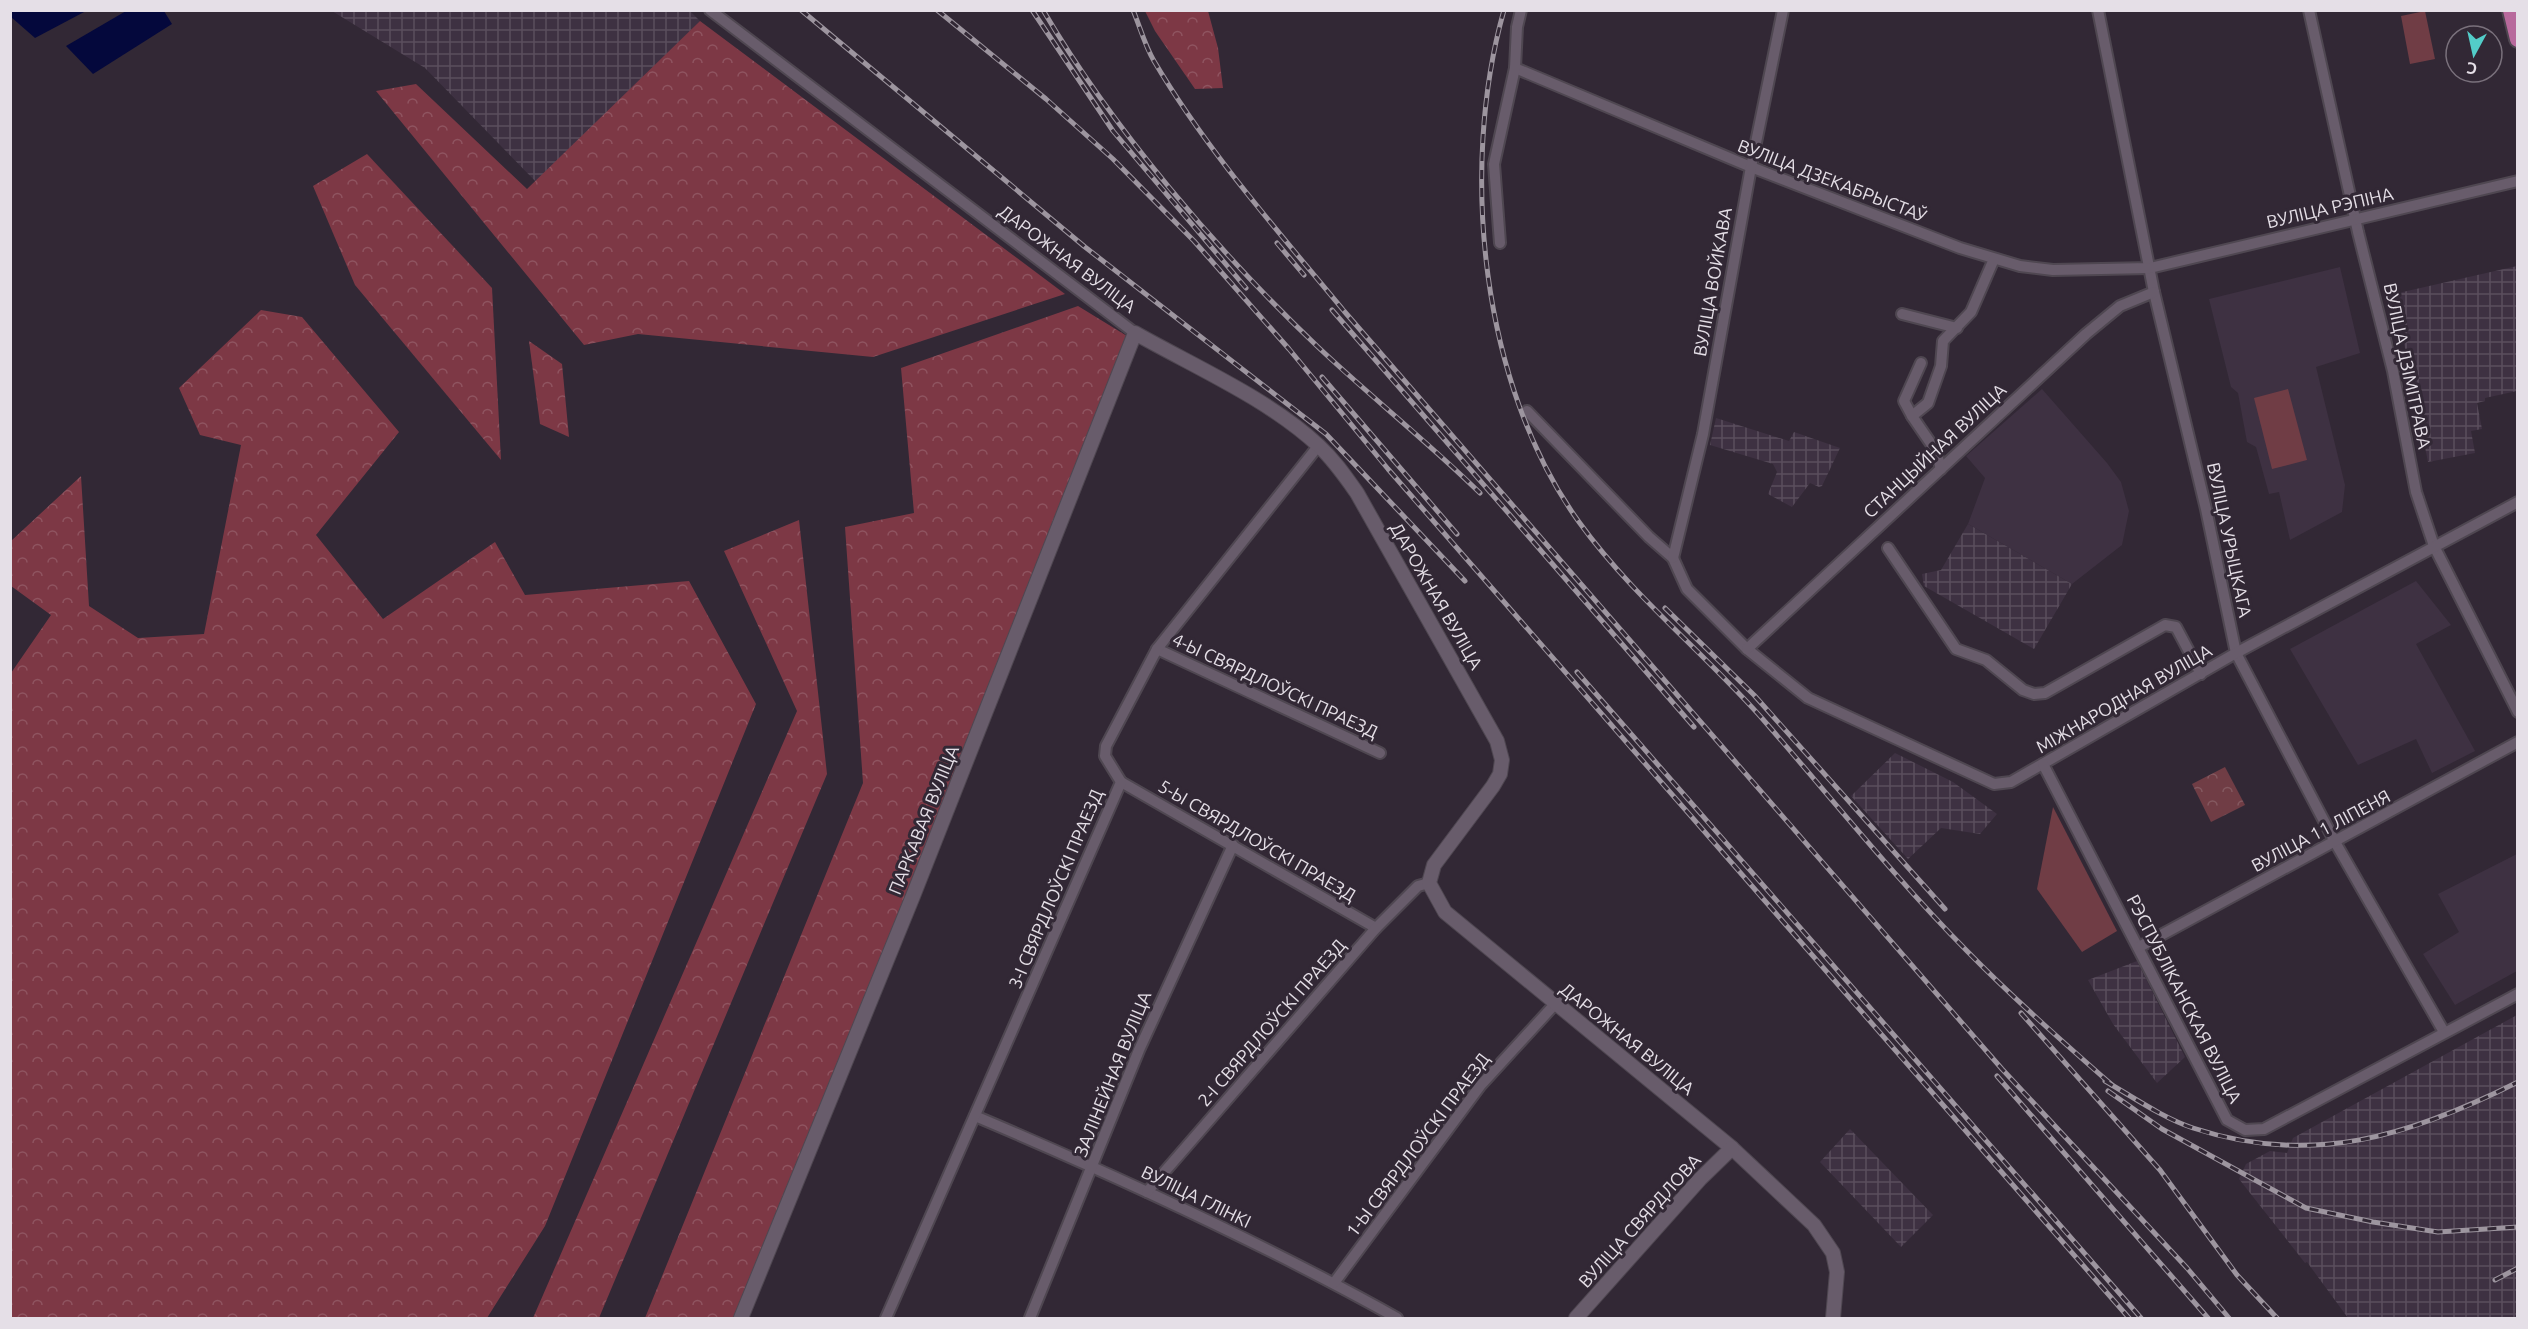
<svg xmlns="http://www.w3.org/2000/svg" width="2528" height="1329" font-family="Ubuntu,sans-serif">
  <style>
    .built { fill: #3e3142 }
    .industrial { fill: url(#industrial-grid) }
    .grass { fill: #703d45 }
    .forest { fill: url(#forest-crowns) }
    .park { fill: url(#park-crowns) }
    .water { fill: #04083c }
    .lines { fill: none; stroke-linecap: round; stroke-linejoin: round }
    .minor-casing { stroke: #4f4751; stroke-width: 14 }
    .tertiary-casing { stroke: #4f4751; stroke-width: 16 }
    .primary-casing { stroke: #4f4751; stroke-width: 20 }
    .minor { stroke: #685c6b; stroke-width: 10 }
    .tertiary { stroke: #685c6b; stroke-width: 14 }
    .primary { stroke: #b8699c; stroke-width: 16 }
    .rail-casing { stroke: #9d959f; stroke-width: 5 }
    .rail { stroke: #322835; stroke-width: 3; stroke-dasharray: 9; stroke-linecap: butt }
    .labels { text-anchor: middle; stroke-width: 6; stroke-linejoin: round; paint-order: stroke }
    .street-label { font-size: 18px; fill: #e5dfe7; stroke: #322835 }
  </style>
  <defs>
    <pattern id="industrial-grid" width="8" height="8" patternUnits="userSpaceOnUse" patternTransform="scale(1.5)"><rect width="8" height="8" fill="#3e3142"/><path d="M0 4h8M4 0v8" fill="none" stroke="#5a4e5d"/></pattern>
    <pattern id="forest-crowns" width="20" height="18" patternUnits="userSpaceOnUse" patternTransform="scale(1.5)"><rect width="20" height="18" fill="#7d3845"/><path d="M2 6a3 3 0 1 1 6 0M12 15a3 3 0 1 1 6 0" fill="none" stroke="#8f5460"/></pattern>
    <pattern id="park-crowns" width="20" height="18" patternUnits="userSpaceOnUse" patternTransform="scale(1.5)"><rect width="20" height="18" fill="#703d45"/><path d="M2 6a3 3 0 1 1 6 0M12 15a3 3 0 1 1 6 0" fill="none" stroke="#845960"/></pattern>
  </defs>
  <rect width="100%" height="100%" fill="#322835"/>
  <!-- built -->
  <g class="built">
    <path d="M2340 267 2360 353 2316 367 2345 485 2342 512 2290 540 2279 492 2269 494 2256 447 2247 442 2238 393 2231 387 2209 299Z"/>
    <path d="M2042 389 2107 463 2121 482 2129 511 2122 545 2072 584 1968 524 1985 478 1966 456Z"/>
    <path d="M2416 581 2451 625 2416 644 2475 751 2432 773 2416 739 2358 765 2290 649Z"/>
    <path d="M2517 854V971L2455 1005 2423 954 2459 932 2438 894Z"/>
  </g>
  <!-- industrial -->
  <g class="industrial">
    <path d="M689 10 700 21 538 184 425 68 332 11Z"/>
    <path d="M2517 266V391L2485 398V401L2477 403 2482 429 2471 431 2475 453 2428 462 2394 294Z"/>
    <path d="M1716 418 1789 441 1794 432 1840 448 1822 486 1819 487 1810 483 1792 507 1768 494 1777 472 1773 464 1710 445Z"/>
    <path d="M1968 524 2072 584 2034 649 1924 586 1922 574 1941 570Z"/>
    <path d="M1895 753 1953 782 1997 814 1980 834 1941 828 1908 859 1851 796Z"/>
    <path d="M2137 961 2185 1057 2157 1083 2113 1024 2088 980Z"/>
    <path d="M2517 1015V1318H2348L2307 1262 2305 1263 2239 1179 2246 1164 2270 1151 2287 1153 2293 1138Z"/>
    <path d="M1850 1129 1933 1215 1901 1247 1820 1162Z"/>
  </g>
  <!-- grass -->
  <g class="grass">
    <path d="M2425 11 2435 59 2410 64 2401 16Z"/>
    <path d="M2288 389 2307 460 2272 469 2254 398Z"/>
    <path d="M2053 807 2117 931 2082 952 2037 889Z"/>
  </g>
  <!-- forest -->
  <g class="forest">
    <path d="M1145 11H1208L1218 48 1223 88 1195 89 1155 31Z"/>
    <path d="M700 21 1065 294 873 357 638 334 584 345 376 91 416 84 527 189Z"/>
    <path d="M367 154 492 288 501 460 355 285 313 186Z"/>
    <path d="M1078 306 1127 336 874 977 734 1318H645L863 783 845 527 914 513 901 368Z"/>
    <path d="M261 310 302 317 399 432 316 535 383 619 495 542 525 595 689 581 756 704 545 1226 487 1318H11V673L51 615 11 586V541L81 476 89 606 138 638 204 634 241 445 200 435 179 388Z"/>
    <path d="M529 341 562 364 569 437 540 424Z"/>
    <path d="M799 520 827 774 599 1318H533L797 711 724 551Z"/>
  </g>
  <!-- park -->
  <path class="park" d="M2225 767 2245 805 2211 822 2192 784Z"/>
  <!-- water -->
  <g class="water">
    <path d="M11 10H86V11L35 38 11 17Z"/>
    <path d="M126 11H164L172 24 93 74 66 46Z"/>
  </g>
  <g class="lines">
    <!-- minor casing -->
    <g class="minor-casing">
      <g id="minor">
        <path d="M710 10 1135 333"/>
        <path d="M2098 10 2154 292 2206 509 2236 653 2335 842 2444 1032"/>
        <path d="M2309 10 2358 232 2393 371 2416 492 2434 546 2518 712"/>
        <path d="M1515 68 1751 167 1960 248 2020 266 2053 270 2150 268 2518 181"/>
        <path d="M1500 243 1494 164 1515 68 1517 27 1521 10"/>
        <path d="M1902 314 1957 328"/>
        <path d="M1527 411 1649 537 1673 558 1687 589 1747 649 1808 698 1994 784 2011 782 2236 653 2518 502"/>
        <path d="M1912 416 1904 401 1921 363"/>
        <path d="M1941 469 1936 451 1912 416 1928 403 1941 366 1943 341 1971 312 1994 259"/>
        <path d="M1888 548 1956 649 1986 660 2023 690 2034 694 2045 693 2165 625 2176 627 2201 674"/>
        <path d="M1673 558 1703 434 1751 167 1783 10"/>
        <path d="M1157 649 1380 753"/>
        <path d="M1747 649 2086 334 2120 306 2154 292"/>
        <path d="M2043 764 2227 1120 2245 1130 2264 1129 2518 994"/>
        <path d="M1121 782 1376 928"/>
        <path d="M2139 947 2518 742"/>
        <path d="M975 1116C1119 1177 1261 1242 1397 1318"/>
        <path d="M1147 1192 1376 928 1418 886 1429 883"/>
        <path d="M1334 1283 1480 1086 1555 1004"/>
        <path d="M886 1318 1121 782 1105 756 1106 746 1157 649 1319 445"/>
        <path d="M1030 1318 1139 1050 1233 845"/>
      </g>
    </g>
    <!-- tertiary casing -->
    <g class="tertiary-casing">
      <g id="tertiary">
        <path d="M741 1318 913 896 1135 333C1195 367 1269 399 1319 446 1334 460 1345 476 1357 493L1497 741 1502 760 1500 774 1493 786 1434 865 1429 883 1445 912 1732 1148 1814 1225 1833 1253 1837 1272 1833 1318"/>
        <path d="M1576 1318 1700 1179 1732 1148"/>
      </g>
    </g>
    <!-- primary casing -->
    <g class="primary-casing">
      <path id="primary" d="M2511 10 2518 39"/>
    </g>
    <!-- minor -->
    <use href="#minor" class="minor"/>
    <!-- tertiary -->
    <use href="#tertiary" class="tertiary"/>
    <!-- primary -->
    <use href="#primary" class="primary"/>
    <!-- rail casing -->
    <g class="rail-casing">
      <g id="rail">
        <path d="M801 10 1085 247 1326 434 1465 581"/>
        <path d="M937 10 1046 99 1113 159 1194 241 1289 349 1388 469 2129 1318"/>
        <path d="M1032 10 1113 131 1246 288"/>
        <path d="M1043 10C1112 128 1219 253 1318 347 1371 397 1428 442 1480 493"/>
        <path d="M1133 10C1140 27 1145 46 1154 61 1207 151 1278 231 1344 311L2002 1069 2187 1268 2229 1318"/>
        <path d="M1504 10C1459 169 1481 386 1579 522 1633 597 1707 655 1767 724 1833 800 1897 880 1967 951 2013 998 2063 1042 2112 1085"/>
        <path d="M1277 243 1304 275"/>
        <path d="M1332 310 1694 727"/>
        <path d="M1322 377 1457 534"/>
        <path d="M1665 608 1754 695 1945 909"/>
        <path d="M1577 672 2141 1318"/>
        <path d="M2021 1013 2160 1170 2237 1275 2277 1318"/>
        <path d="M1997 1076 2208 1318"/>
        <path d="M2105 1081C2133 1097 2163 1118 2193 1128 2312 1167 2410 1136 2518 1082"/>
        <path d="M2108 1091 2162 1129 2306 1208 2373 1222 2438 1232 2518 1227"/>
        <path d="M2495 1280 2518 1268"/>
      </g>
    </g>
    <!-- rail -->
    <use href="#rail" class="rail"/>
  </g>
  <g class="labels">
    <!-- street labels -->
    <g class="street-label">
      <text transform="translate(1832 181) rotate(21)" y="6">ВУЛІЦА ДЗЕКАБРЫСТАЎ</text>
      <text transform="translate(2330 208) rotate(-13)" y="6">ВУЛІЦА РЭПІНА</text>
      <text transform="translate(1067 259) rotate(37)" y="6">ДАРОЖНАЯ ВУЛІЦА</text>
      <text transform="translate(1713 282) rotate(-80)" y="6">ВУЛІЦА ВОЙКАВА</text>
      <text transform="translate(2407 366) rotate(78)" y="6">ВУЛІЦА ДЗІМІТРАВА</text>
      <text transform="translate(1935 451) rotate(-43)" y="6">СТАНЦЫЙНАЯ ВУЛІЦА</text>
      <text transform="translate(2229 540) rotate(78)" y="6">ВУЛІЦА УРЫЦКАГА</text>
      <text transform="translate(1436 596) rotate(60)" y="6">ДАРОЖНАЯ ВУЛІЦА</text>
      <text transform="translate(1275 686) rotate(25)" y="6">4-Ы СВЯРДЛОЎСКІ ПРАЕЗД</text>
      <text transform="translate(2124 699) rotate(-30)" y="6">МІЖНАРОДНАЯ ВУЛІЦА</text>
      <text transform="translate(924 820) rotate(-68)" y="6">ПАРКАВАЯ ВУЛІЦА</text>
      <text transform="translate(2321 831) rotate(-28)" y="6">ВУЛІЦА 11 ЛІПЕНЯ</text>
      <text transform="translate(1257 841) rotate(30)" y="6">5-Ы СВЯРДЛОЎСКІ ПРАЕЗД</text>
      <text transform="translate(1056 889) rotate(-67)" y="6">3-І СВЯРДЛОЎСКІ ПРАЕЗД</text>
      <text transform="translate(2184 999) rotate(63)" y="6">РЭСПУБЛІКАНСКАЯ ВУЛІЦА</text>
      <text transform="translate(1272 1023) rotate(-49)" y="6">2-І СВЯРДЛОЎСКІ ПРАЕЗД</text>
      <text transform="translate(1627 1039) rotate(39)" y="6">ДАРОЖНАЯ ВУЛІЦА</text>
      <text transform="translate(1113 1074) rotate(-68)" y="6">ЗАЛІНЕЙНАЯ ВУЛІЦА</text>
      <text transform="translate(1418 1145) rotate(-53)" y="6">1-Ы СВЯРДЛОЎСКІ ПРАЕЗД</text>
      <text transform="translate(1196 1197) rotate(26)" y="6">ВУЛІЦА ГЛІНКІ</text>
      <text transform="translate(1640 1221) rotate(-48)" y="6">ВУЛІЦА СВЯРДЛОВА</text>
    </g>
  </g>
  <!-- border -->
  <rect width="2528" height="1329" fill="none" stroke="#e5dfe7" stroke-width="24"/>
  <!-- north arrow -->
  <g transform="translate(2474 54) rotate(188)"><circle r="28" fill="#322835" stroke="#7a717c" stroke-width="1.5"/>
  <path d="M0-4.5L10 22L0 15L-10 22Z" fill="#53cdc9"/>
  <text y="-9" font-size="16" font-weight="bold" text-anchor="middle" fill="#e5dfe7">С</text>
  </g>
</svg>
